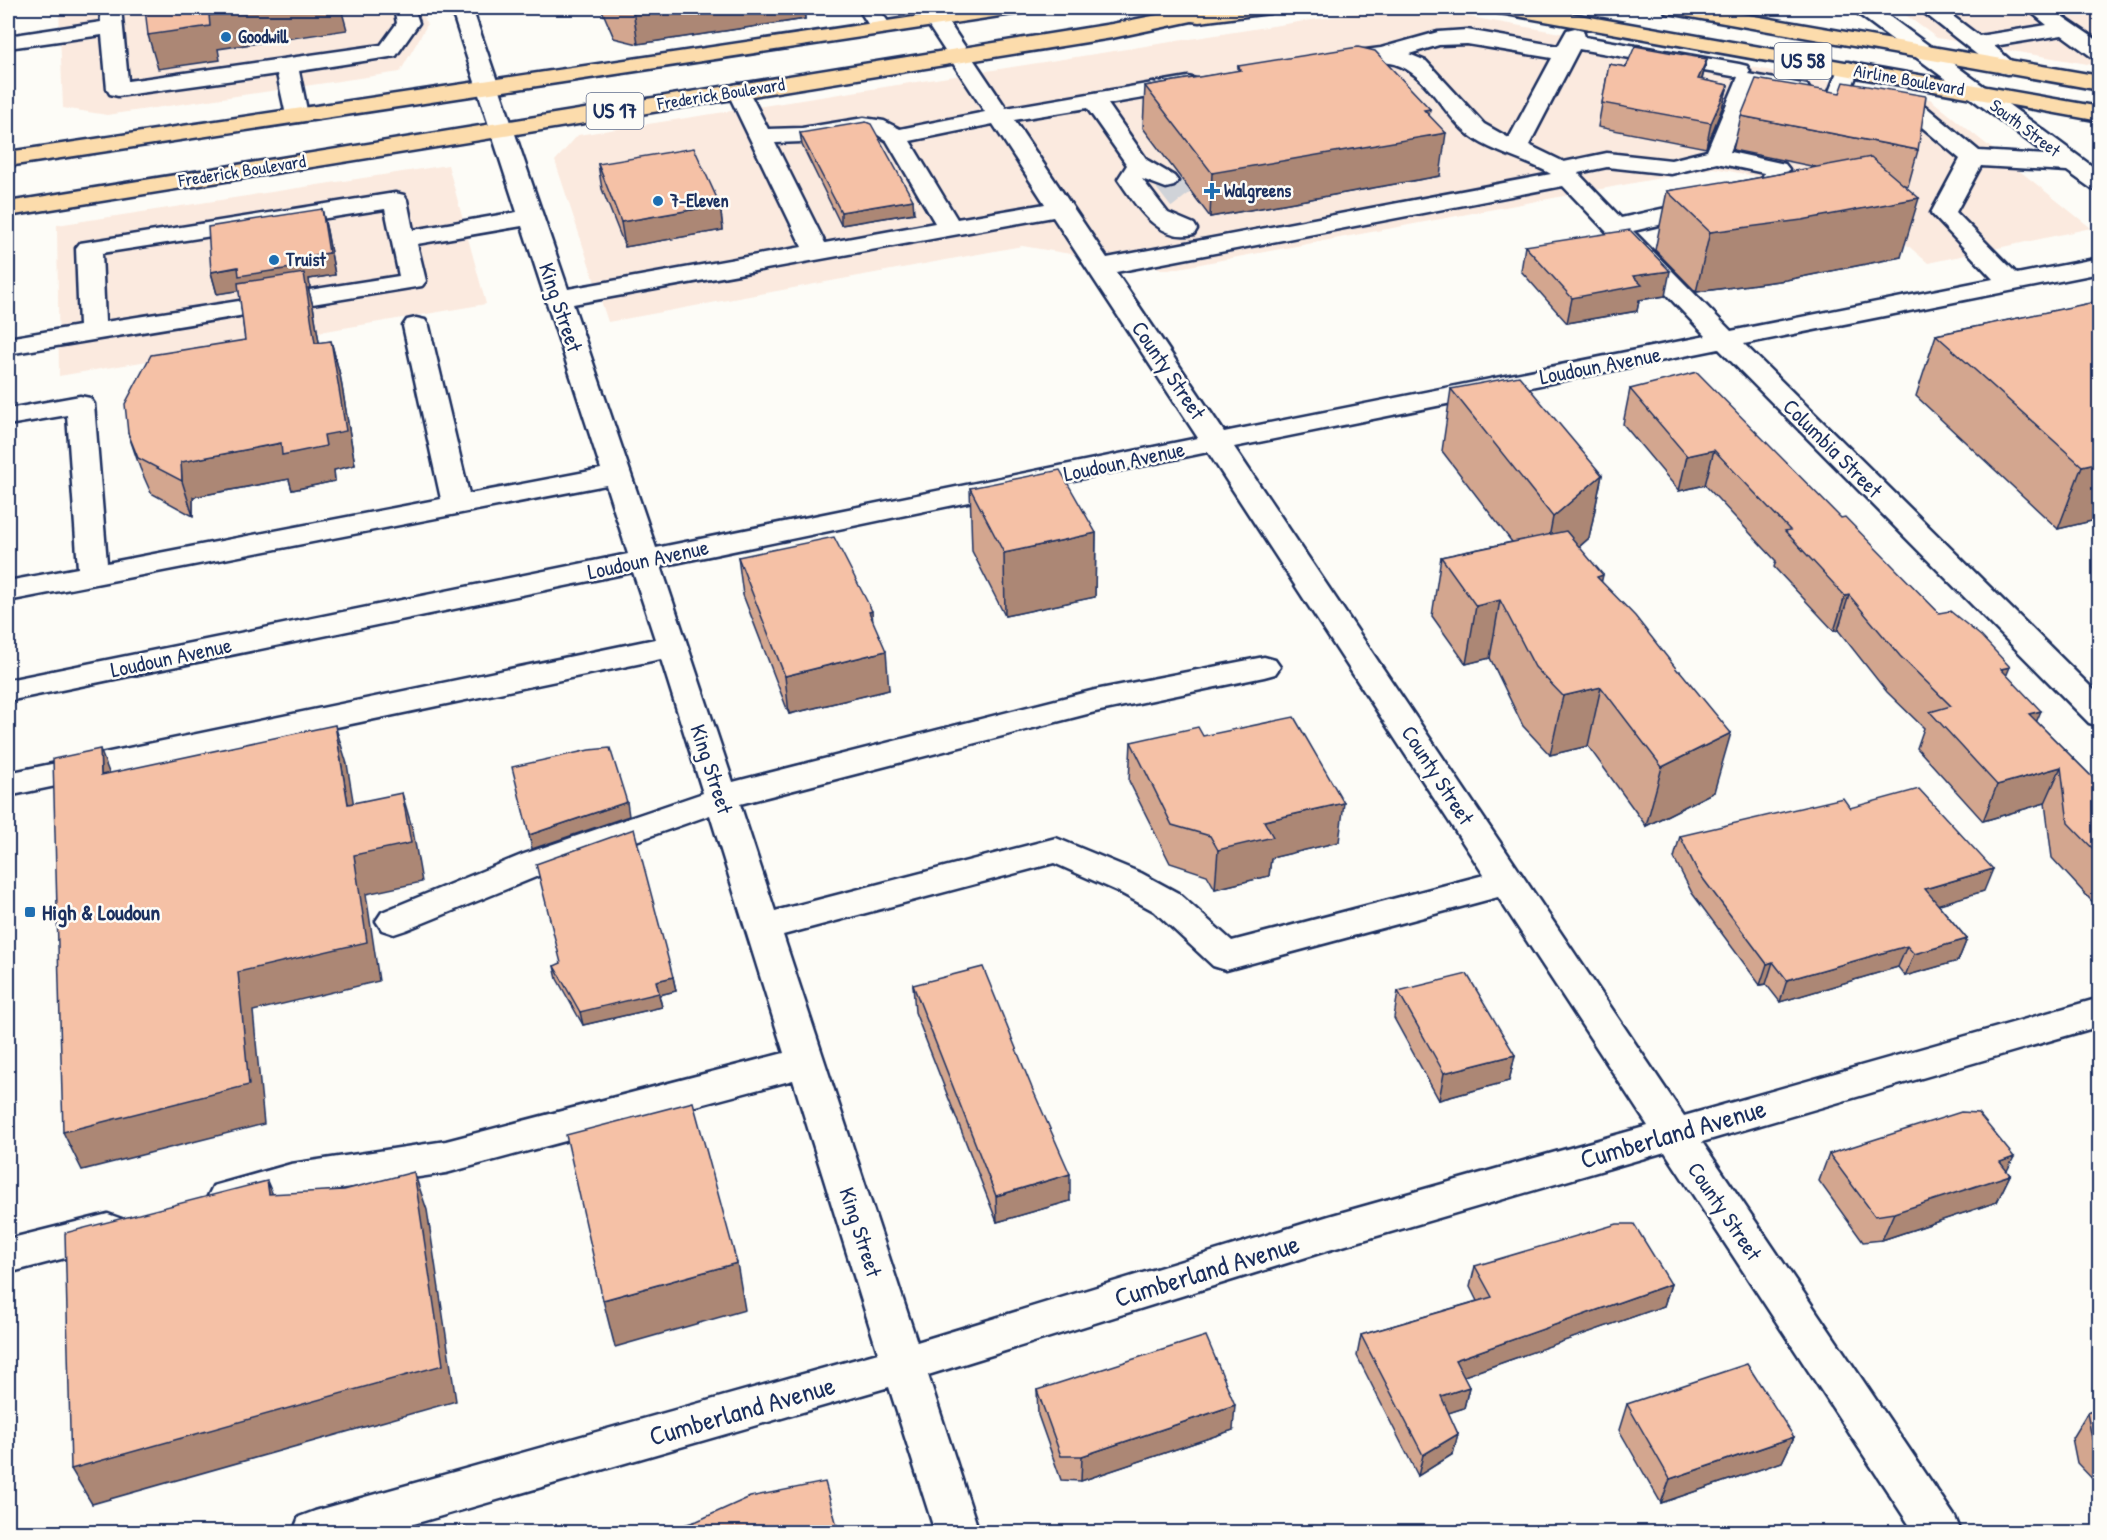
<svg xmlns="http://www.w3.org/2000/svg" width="2107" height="1540" font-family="'Patrick Hand',sans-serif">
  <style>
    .built { fill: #fbeadf }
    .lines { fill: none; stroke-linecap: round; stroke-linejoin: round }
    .minor-tunnel { stroke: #d0d3d8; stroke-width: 24; stroke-dasharray: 24 12; stroke-linecap: butt }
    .minor-casing { stroke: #1b2f5e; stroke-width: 5 }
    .major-casing { stroke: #1b2f5e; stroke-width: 5 }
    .minor { fill: #fdfcf7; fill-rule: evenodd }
    .major { fill: #fcdcac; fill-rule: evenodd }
    .wall { fill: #d3a68f; stroke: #1b2f5e; stroke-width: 1.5 }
    .shaded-wall { fill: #ac8774; stroke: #1b2f5e; stroke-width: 1.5 }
    .building { fill: #f5c1a6; stroke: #1b2f5e; stroke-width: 1.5 }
    .poi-dot { fill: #1f6fb2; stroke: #fdfcf7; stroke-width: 2 }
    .labels { text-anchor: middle; stroke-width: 5; stroke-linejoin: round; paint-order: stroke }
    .far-poi-label { font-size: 18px; font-weight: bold; fill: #1b2f5e; stroke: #fdfcf7; text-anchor: start }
    .far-street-label { font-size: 18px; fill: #1b2f5e; stroke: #fdfcf7 }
    .shield { fill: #fdfcf7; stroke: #5f6c8c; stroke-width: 1.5 }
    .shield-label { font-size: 21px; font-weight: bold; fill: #1b2f5e }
    .street-label { font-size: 22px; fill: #1b2f5e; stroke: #fdfcf7 }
    .poi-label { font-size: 22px; font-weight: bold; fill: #1b2f5e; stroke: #fdfcf7; text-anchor: start }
    .near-street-label { font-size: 27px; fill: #1b2f5e; stroke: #fdfcf7 }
  </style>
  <rect width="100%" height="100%" fill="#fdfcf7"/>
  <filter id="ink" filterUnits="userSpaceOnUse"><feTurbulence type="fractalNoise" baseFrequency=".0167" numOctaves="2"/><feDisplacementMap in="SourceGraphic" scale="12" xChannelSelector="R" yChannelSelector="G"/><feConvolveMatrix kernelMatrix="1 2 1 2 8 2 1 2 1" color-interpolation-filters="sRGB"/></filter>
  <g filter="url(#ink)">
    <!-- built -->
    <g class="built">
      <path d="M59 8H421L427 25 400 72 107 115 63 108Z"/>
      <path d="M1896 8H2099V66L1937 38Z"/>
      <path d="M1369 11 1448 13 1930 99 2091 228 1928 263 1850 195 1714 168 1168 270 1022 246 608 322 555 161 578 135Z"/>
      <path d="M448 165 486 304 59 376 57 225Z"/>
    </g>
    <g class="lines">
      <!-- minor-tunnel -->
      <path class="minor-tunnel" d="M1166 181 1187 208"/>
      <!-- minor casing -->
      <g class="minor-casing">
        <g id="minor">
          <path d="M100 8H121L128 81 381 45 397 23 394 8H414L419 23 396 56 299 71 308 115 305 120 297 122 289 120 286 115 277 74 118 96 110 94 107 89 102 35 8 48V36L101 22Z"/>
          <path d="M451 8H472L568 289 802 247 727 91 730 86 738 84 746 86 768 129 802 128 864 118 884 121 900 129 985 112 924 19 927 14 935 13 943 14 1006 108 1188 77 1196 79 1199 84 1196 89 1108 104 1147 160 1174 176 1178 181 1174 186 1166 188 1142 179 1168 213 1194 224 1197 229 1194 234C1158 243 1135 204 1118 179L1127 165 1087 108 1014 120 1107 258 1551 174C1526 160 1488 151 1468 134 1443 114 1427 74 1395 64 1372 58 1349 70 1326 65L1323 60 1326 55 1381 48 1438 32 1467 30 1558 46 1567 30 1575 28 1583 30 1585 37 1739 64 1747 66 1750 71 1748 74 1807 85 1810 90 1807 95 1799 97 1755 88 1730 152 1785 164 1789 169 1780 197 1633 231 1731 331 1993 279 1931 213 1960 159 1910 117 1871 109 1868 104 1871 99 1879 97 1925 106 1979 151 2047 155 1857 13 1855 8H1878L2100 172V191L2092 189 2067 171 1981 166 1956 212 2017 274 2100 258V273L1744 344 2100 696V726L2089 723 1719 349 1234 447 1684 1116 2100 998V1026L1702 1142 1955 1517 1961 1532H1914L1665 1152 1329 1250 928 1375 979 1532H935L889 1387 386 1532H293L299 1517 315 1511 878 1353 793 1080 446 1173 291 1196 227 1214 213 1210 207 1198 213 1186 291 1164 446 1141 784 1053 710 815 548 872 406 930 394 934 382 930 376 921 382 912 524 854 703 793 661 659 8 796V773L655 639 633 572 8 701V680L628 554 606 485 8 601V581L78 568 67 415 8 425V409L80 396 90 398 94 404 107 563 441 499 403 326 407 320 416 318 425 320 429 326 469 494 601 469 522 226 417 244 426 281 422 286 8 354V338L79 326 76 248 80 243 395 193 404 195 407 200 413 230 517 212ZM1467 44 1552 58 1509 138 1484 124 1426 61 1409 54 1439 45ZM1579 49 1738 77 1707 151 1671 160 1607 153 1564 162 1529 145ZM993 124 1045 204 957 219 910 141ZM864 132 878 135 887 141 935 223 825 243 775 143 802 142ZM1717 163 1764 173 1760 187 1621 218 1578 173 1607 167 1671 174ZM1563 186 1706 336 1224 432 1116 272ZM385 209 399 276 105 322 102 253ZM1053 217 1198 438 656 548 573 304ZM1208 452 1484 875 1232 941 1178 893 1141 873 1056 838 775 911 740 804 1095 712 1264 677 1275 674 1280 667 1275 660 1264 657 1095 690 733 782 661 566ZM1054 863 1117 891 1154 911 1213 966 1226 970 1498 897 1648 1126 1329 1216 917 1342 783 935Z"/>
          <path d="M858 8H878L892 27 889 32 881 33 873 32Z"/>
          <path d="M1918 8H1942L1979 36 2047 25 2026 8H2050L2100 42V58L2092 57 2062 35 1994 46 2018 67 2015 72 2007 74 1999 72Z"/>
          <path d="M1848 62 1856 64 1859 69 1846 102 1838 104 1830 102 1827 97 1840 64Z"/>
          <path d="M108 1214 122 1219 128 1231 122 1243 8 1273V1239Z"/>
        </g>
      </g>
      <!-- major casing -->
      <g class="major-casing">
        <g id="major">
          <path d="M974 8H1024L1021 13 1013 14 8 166V152Z"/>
          <path d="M1193 8H1273L1270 13 1262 14 1199 22 1192 21 1112 38 8 216V202L1112 24Z"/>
          <path d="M1496 8H1539L2100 107V121L1506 14 1498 13Z"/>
          <path d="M1664 8H1708L2100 76V90L1674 14 1666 13Z"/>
        </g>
      </g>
      <!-- minor -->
      <use href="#minor" class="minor"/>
      <!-- major -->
      <use href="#major" class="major"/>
    </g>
    <!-- wall -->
    <g class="wall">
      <path d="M601 8H804L805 19 638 44 614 38Z"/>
      <path d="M1707 59 1702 80 1728 85 1722 108 1706 148 1598 127 1609 64 1626 67Z"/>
      <path d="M1238 66 1440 176 1210 217 1143 128 1145 86 1238 71Z"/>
      <path d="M1741 116 1918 150 1908 186 1904 185 1901 257 1786 280 1696 292 1655 250 1667 191 1730 183 1816 167 1733 150Z"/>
      <path d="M800 133 914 213 841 225 802 145Z"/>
      <path d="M598 164 720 205 723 230 625 247 602 189Z"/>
      <path d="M322 209 327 231 335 275 309 279 310 288H308L313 306 319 343 331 341 340 375 355 465 334 470 335 481 292 490 289 479 193 497V516L151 493 140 468 128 433 245 340 239 290 217 294 211 272Z"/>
      <path d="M1525 246 1665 296 1639 300 1637 311 1567 323 1521 271Z"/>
      <path d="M2100 282V519L2058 529 1916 396 1936 335 2092 303Z"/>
      <path d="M1451 389 1602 475 1589 538 1579 547 1601 582 1714 792 1646 826 1588 746 1550 755 1523 726 1490 658 1466 664 1432 616 1441 557 1512 542 1442 451Z"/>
      <path d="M1630 389 1841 518 1939 613 2006 675 2037 722 2100 785V910L2052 858 2045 803 1983 821 1917 748 1924 728 1887 692 1838 630 1834 631 1774 567 1776 561 1705 485 1679 491 1623 424Z"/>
      <path d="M970 488 1096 533 1095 597 1005 616 972 551Z"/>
      <path d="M738 557 873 622 889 690 789 714 743 595Z"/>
      <path d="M1203 736 1339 842 1271 858 1269 876 1215 889 1207 875 1170 863 1129 781 1131 742Z"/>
      <path d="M1680 836 1984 891 1938 904 1967 939 1958 961 1905 976 1898 967 1780 1002 1766 984 1760 985 1692 893 1674 858Z"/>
      <path d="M554 966 673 977 676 991 659 995 662 1007 583 1025 557 979Z"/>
      <path d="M913 985 1070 1201 997 1222 915 1012Z"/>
      <path d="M1398 991 1515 1055 1509 1081 1439 1100 1394 1018Z"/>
      <path d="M1829 1154 2007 1171 2010 1175 1997 1202 1882 1240 1863 1242 1819 1181Z"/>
      <path d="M1475 1266 1671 1284 1664 1306 1463 1376 1469 1387 1464 1408 1448 1413 1458 1434 1453 1454 1418 1476 1357 1356 1361 1335 1477 1301 1470 1287Z"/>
      <path d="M1037 1390 1233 1430 1081 1481 1061 1480 1038 1415Z"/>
      <path d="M1627 1404 1794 1437 1782 1462 1661 1503 1619 1430Z"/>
      <path d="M2100 1408V1487L2077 1463 2072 1438 2087 1413Z"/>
    </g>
    <!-- shaded-wall -->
    <g class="shaded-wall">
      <path d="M263 8H341L347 30 218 49 220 60 158 69 148 35 209 15Z"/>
      <path d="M652 8H804L805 19 638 44 633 10Z"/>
      <path d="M1707 59 1701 82 1698 79Z"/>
      <path d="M1728 85 1722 108 1706 148 1711 123Z"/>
      <path d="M1430 109 1427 136 1446 133 1440 176 1210 217 1212 173 1424 110Z"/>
      <path d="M1919 198 1901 257 1786 280 1696 292 1710 232Z"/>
      <path d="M913 200 914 213 841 225V212Z"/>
      <path d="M720 205 723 230 625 247 621 222Z"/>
      <path d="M322 209 327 231 335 275 309 279 310 288H308L313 306 325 377 243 290 217 294 211 272 303 257Z"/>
      <path d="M1670 271 1665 296 1639 300 1637 311 1567 323 1572 298 1633 276Z"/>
      <path d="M331 341 340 375 355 465 334 470 335 481 292 490 289 479 193 497V516L182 481 181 462 324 435Z"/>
      <path d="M1714 450 1705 485 1679 491 1687 456Z"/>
      <path d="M2100 462V519L2058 529 2082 466Z"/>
      <path d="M1602 475 1589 538 1541 580 1553 517Z"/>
      <path d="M1096 533 1095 597 1005 616 1004 553Z"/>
      <path d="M1603 575 1590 634 1597 577Z"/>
      <path d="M1849 595 1838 630 1834 631 1845 596Z"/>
      <path d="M1500 600 1490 658 1466 664 1476 606Z"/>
      <path d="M872 611 875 650 869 612Z"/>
      <path d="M886 651 889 690 789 714 785 676Z"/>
      <path d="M2010 667 1995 703 2001 669Z"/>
      <path d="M1601 687 1588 746 1550 755 1563 696Z"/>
      <path d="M2041 711 2026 746 2029 714Z"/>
      <path d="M335 725 347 764 360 843 348 804Z"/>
      <path d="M1731 733 1714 792 1646 826 1662 767Z"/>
      <path d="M100 749 115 788 101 775Z"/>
      <path d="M2061 767 2045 803 1983 821 1997 785Z"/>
      <path d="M402 793 413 831 422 882 366 894 379 981 253 1011 264 1124 82 1170 63 1132 238 972 354 855Z"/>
      <path d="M627 802 629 816 532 849 529 835Z"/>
      <path d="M1344 803 1339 842 1271 858 1269 876 1215 889 1218 850 1264 821Z"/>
      <path d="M1993 869 1984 891 1916 911 1925 889Z"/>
      <path d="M1967 939 1958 961 1905 976 1914 954Z"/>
      <path d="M1907 946 1898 967 1780 1002 1787 980Z"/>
      <path d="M1773 962 1766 984 1760 985 1767 964Z"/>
      <path d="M673 977 676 991 659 995 662 1007 583 1025 580 1012 656 981Z"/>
      <path d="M1515 1055 1509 1081 1439 1100 1444 1073Z"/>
      <path d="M2014 1157 2004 1177 2010 1175 1997 1202 1882 1240 1894 1213 2000 1162Z"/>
      <path d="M414 1172 427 1210 456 1401 92 1504 71 1469Z"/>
      <path d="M1070 1174V1201L997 1222 996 1196Z"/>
      <path d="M267 1181 283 1218 269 1194Z"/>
      <path d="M737 1263 745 1310 615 1347 603 1300Z"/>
      <path d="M1671 1284 1664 1306 1450 1381 1455 1360Z"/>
      <path d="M1469 1387 1464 1408 1436 1417 1441 1396Z"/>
      <path d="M1235 1405 1233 1430 1081 1481 1082 1456Z"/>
      <path d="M1458 1434 1453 1454 1418 1476 1423 1455Z"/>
      <path d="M1794 1437 1782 1462 1661 1503 1670 1479Z"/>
    </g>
    <!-- building -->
    <g class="building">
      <path d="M145 8H263L209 15 210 26 148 35Z"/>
      <path d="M622 8H652L633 10Z"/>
      <path d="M1635 46 1707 59 1698 79 1728 85 1711 123 1602 103 1609 64 1626 67Z"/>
      <path d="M1358 47 1375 51 1430 109 1424 110 1446 133 1212 173 1145 86 1241 70 1238 66Z"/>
      <path d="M1756 79 1840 93 1844 82 1926 96 1918 150 1741 116Z"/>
      <path d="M866 122 871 124 913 200 841 212 800 133Z"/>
      <path d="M694 148 720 205 621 222 598 164Z"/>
      <path d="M1871 157 1919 198 1802 220 1710 232 1667 191 1728 181 1730 183Z"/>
      <path d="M322 209 329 253 303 257 304 266 239 276 238 267 211 272 208 227Z"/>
      <path d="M1630 230 1670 271 1633 276 1642 285 1572 298 1525 246Z"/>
      <path d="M304 273 315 343 331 341 346 431 324 435 326 446 282 455 281 443 181 462 182 481 138 458 128 433 125 404 151 355 245 340 238 283Z"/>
      <path d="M2100 301V462L2082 466 1936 335Z"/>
      <path d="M1697 372 1841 518 1845 517 1939 613 1950 611 1981 636 2010 667 2001 669 2041 711 2029 714 2100 785V856L2068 823 2061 767 1997 785 1930 712 1951 706 1900 656 1849 595 1845 596 1785 531 1790 530 1714 450 1687 456 1630 389Z"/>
      <path d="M1519 376 1602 475 1553 517 1451 389Z"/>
      <path d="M1060 470 1096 533 1004 553 970 488Z"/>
      <path d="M1566 531 1603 575 1597 577 1635 616 1678 671H1680L1731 733 1662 767 1601 687 1563 696 1535 667 1500 600 1476 606 1441 557Z"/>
      <path d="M834 537 872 611 869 612 886 651 785 676 738 557Z"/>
      <path d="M1294 717 1344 803 1264 821 1273 837 1218 850 1210 836 1172 825 1131 742 1198 727 1203 736Z"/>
      <path d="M335 725 348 804 402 793 411 843 354 855 367 942 238 972 249 1085 63 1132 53 759 100 749 101 775Z"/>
      <path d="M610 748 627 802 529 835 512 767 589 750Z"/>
      <path d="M1919 789 1993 869 1925 889 1967 939 1914 954 1907 946 1787 980 1773 962 1767 964 1698 872 1680 836 1843 798 1850 808Z"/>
      <path d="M634 829 673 977 656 981 659 993 580 1012 554 966 561 963 536 864Z"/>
      <path d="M983 967 1032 1088 1070 1174 996 1196 913 985Z"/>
      <path d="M1467 974 1515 1055 1444 1073 1398 991Z"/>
      <path d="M693 1102 737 1263 603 1300 566 1135Z"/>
      <path d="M1961 1112 1978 1113 2014 1157 2000 1162 2010 1175 1894 1213 1875 1216 1829 1154Z"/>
      <path d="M414 1172 443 1365 71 1469 65 1233 267 1181 269 1194 344 1190Z"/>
      <path d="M1617 1224H1634L1671 1284 1455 1360 1469 1387 1441 1396 1458 1434 1423 1455 1361 1335 1492 1297 1475 1266Z"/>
      <path d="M1206 1336 1235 1405 1082 1456H1061L1037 1390Z"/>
      <path d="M1747 1364 1794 1437 1670 1479 1627 1404Z"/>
      <path d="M2100 1408V1445L2092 1438 2087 1413Z"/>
      <path d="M825 1482 839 1533H657L697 1521 750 1497Z"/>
    </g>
  </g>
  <!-- markers -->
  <g class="poi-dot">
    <circle cx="226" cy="37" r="6"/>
    <path d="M1209 182h6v6h6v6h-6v6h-6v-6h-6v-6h6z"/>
    <circle cx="658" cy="201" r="6"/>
    <circle cx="274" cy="260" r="6"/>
    <rect x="24" y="906" width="12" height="12" rx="3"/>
  </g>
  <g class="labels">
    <!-- far-poi labels -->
    <g class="far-poi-label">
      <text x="238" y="43">Goodwill</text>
      <text x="1224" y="197">Walgreens</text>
      <text x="670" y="207">7-Eleven</text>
      <text x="286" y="266">Truist</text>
    </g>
    <!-- far-street labels -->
    <g class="far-street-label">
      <text transform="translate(1909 80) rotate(10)" y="6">Airline Boulevard</text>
      <text transform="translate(721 94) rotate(-9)" y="6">Frederick Boulevard</text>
      <text transform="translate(2025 128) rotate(37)" y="6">South Street</text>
      <text transform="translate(242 171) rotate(-9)" y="6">Frederick Boulevard</text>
    </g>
    <!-- shield labels -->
    <g class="shield">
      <rect x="1774.5" y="43" width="57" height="36" rx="4.5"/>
      <rect x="586.5" y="93" width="57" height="36" rx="4.5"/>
    </g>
    <g class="shield-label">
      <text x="1803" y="68">US 58</text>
      <text x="615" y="118">US 17</text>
    </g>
    <!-- street labels -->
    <g class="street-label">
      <text transform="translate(561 307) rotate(71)" y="8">King Street</text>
      <text transform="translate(1600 365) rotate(-11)" y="8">Loudoun Avenue</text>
      <text transform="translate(1169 370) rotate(56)" y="8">County Street</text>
      <text transform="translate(1833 448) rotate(45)" y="8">Columbia Street</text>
      <text transform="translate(1124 461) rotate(-12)" y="8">Loudoun Avenue</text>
      <text transform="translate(648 559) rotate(-12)" y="8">Loudoun Avenue</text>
      <text transform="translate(171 657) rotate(-12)" y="8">Loudoun Avenue</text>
      <text transform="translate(712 769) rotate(72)" y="8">King Street</text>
      <text transform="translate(1438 775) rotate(57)" y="8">County Street</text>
      <text transform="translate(1725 1211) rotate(56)" y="8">County Street</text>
      <text transform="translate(861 1232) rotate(72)" y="8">King Street</text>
    </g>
    <!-- poi labels -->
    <g class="poi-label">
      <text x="42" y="920">High &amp; Loudoun</text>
    </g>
    <!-- near-street labels -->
    <g class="near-street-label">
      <text transform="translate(1673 1134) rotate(-16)" y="9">Cumberland Avenue</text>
      <text transform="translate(1207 1271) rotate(-17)" y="9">Cumberland Avenue</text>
      <text transform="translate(742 1411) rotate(-16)" y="9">Cumberland Avenue</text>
    </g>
  </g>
  <!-- margin -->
  <rect width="2107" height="1540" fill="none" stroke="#fdfcf7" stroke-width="30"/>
  <rect x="15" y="15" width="2077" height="1510" fill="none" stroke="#1b2f5e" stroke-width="2" filter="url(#ink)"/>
</svg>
